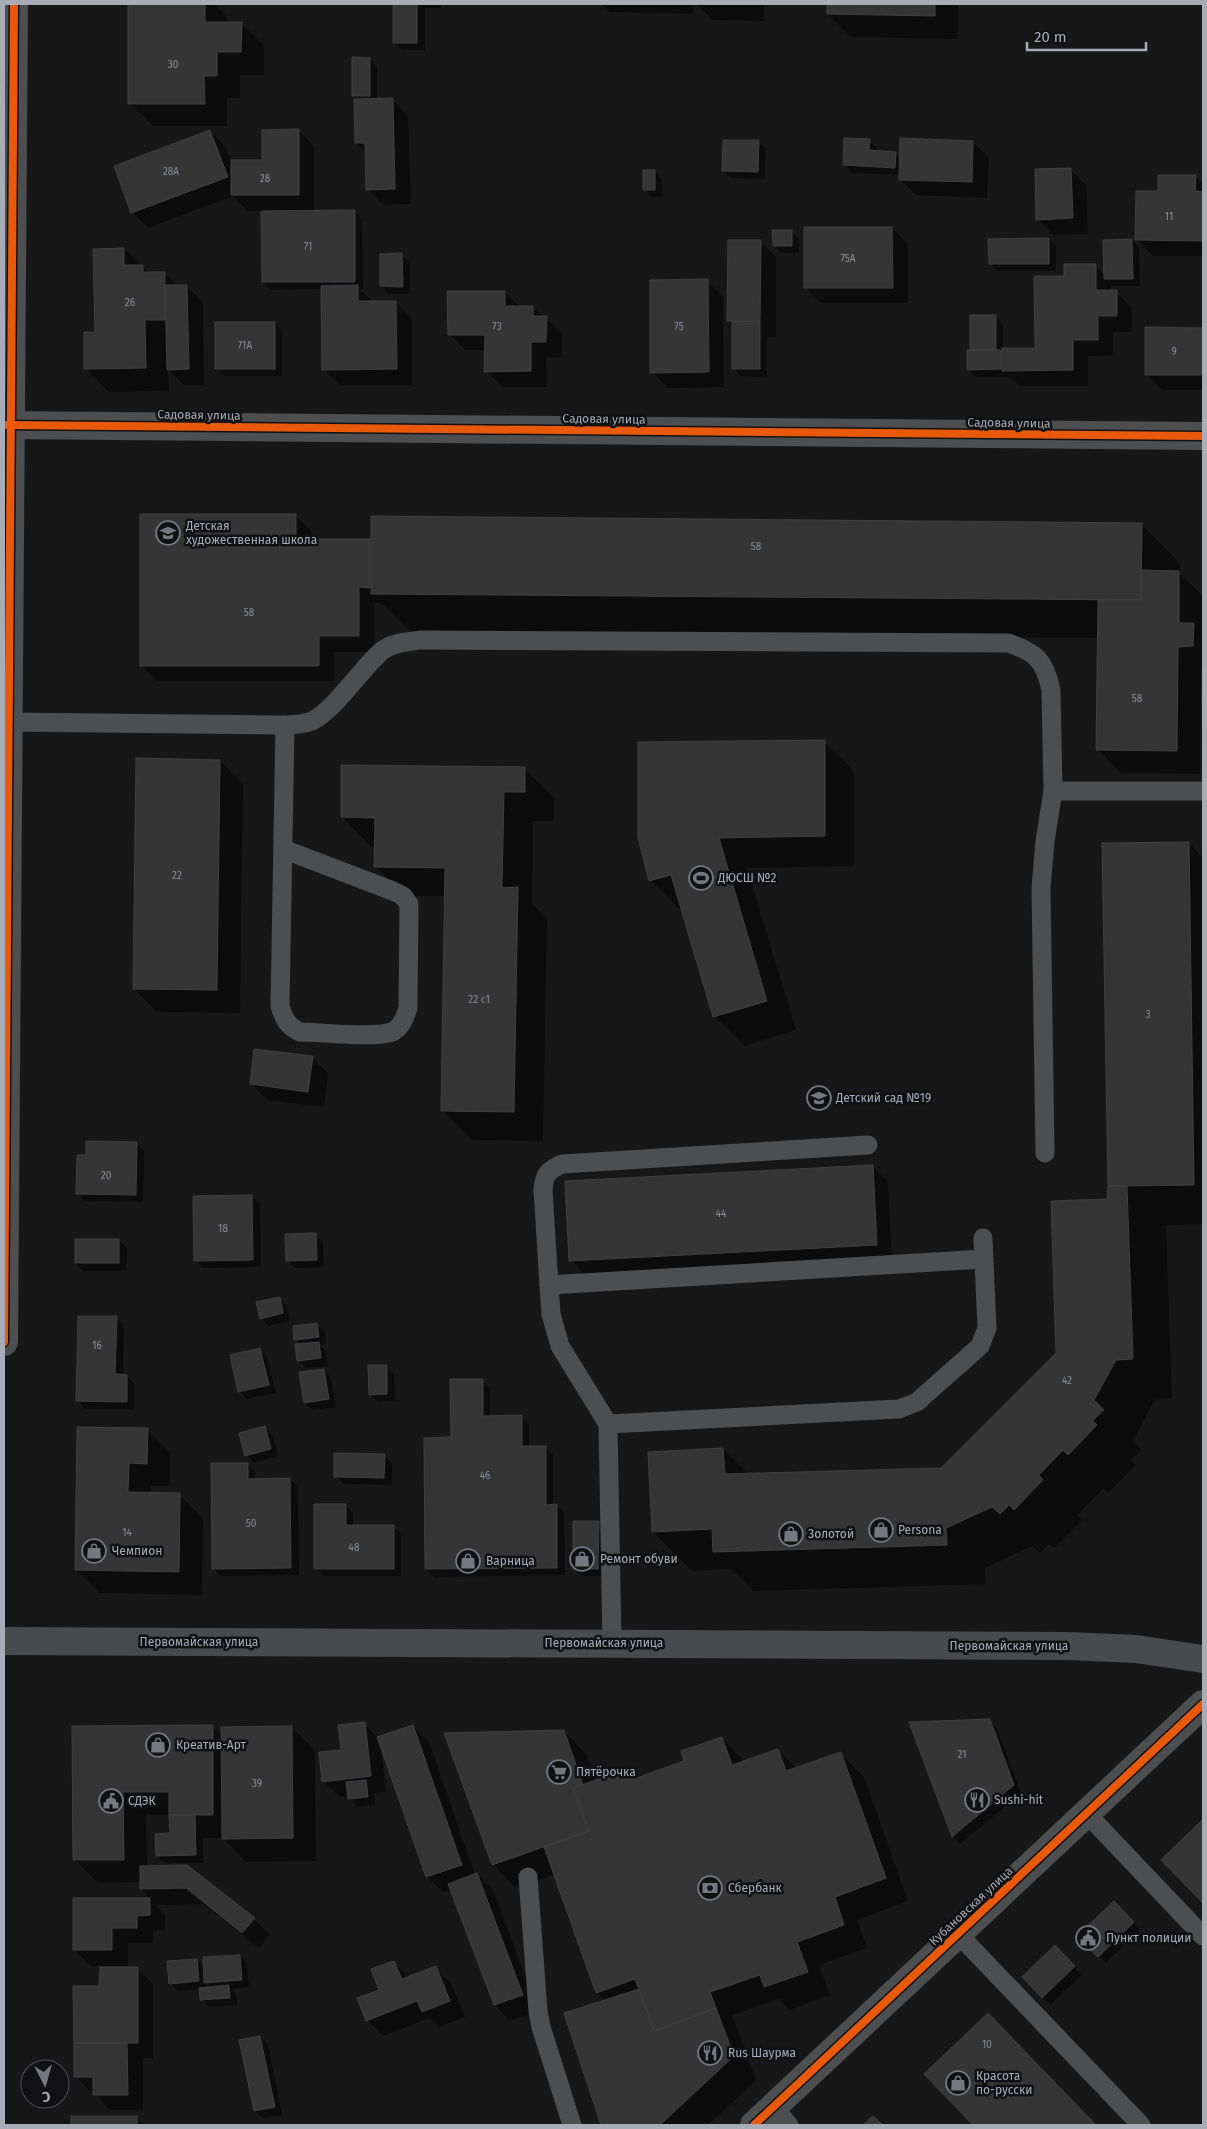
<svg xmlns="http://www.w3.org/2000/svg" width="1207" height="2129" font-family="'Fira Sans',sans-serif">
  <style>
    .shadow { fill: #0007; fill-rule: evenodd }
    .building { fill: #353536; stroke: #3f4043 }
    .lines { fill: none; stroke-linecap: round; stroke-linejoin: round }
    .service { stroke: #4d4e50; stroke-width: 19 }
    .tertiary { stroke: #4d4e50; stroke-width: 28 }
    .primary { stroke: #494a4d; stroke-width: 28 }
    .cycleway-casing { stroke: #111113; stroke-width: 11 }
    .cycleway { stroke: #e8590c; stroke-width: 8 }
    .labels { text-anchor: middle; stroke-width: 5; stroke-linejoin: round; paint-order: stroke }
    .number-label { font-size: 10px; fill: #8b8e97 }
    .street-label { font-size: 12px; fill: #a8acb7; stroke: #111113 }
    .poi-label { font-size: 12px; fill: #a8acb7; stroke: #111113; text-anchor: start }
  </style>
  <rect width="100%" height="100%" fill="#171717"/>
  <!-- shadow -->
  <g class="shadow">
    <path d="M129 4H214L227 17V23H241L264 46V75H240V98H227V126H153L129 103Z"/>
    <path d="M394 4H441V8H425V50H402L394 43Z"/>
    <path d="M601 4H693V14L610 12Z"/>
    <path d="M697 4H764V21L713 20Z"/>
    <path d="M828 4H958V39L851 37 828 14Z"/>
    <path d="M370 59 377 67V100H393L408 116 411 204 383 205 367 189V153L356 143 358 100 353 96Z"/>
    <path d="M298 130 314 146V212L354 211 362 219 363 289H360L373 302H396L412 318V385H339L323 369V289L271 290 263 282V211H248L233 196 148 228 133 212 210 131 226 147 231 161H263Z"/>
    <path d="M869 140 877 148V152L895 153 901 159 973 142 989 158 987 198 916 195 900 179V175L852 173 844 165Z"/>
    <path d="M758 141 766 149 765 179 731 178 724 171Z"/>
    <path d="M1070 169 1086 185 1088 234 1053 235 1037 219Z"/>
    <path d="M655 171 662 179V197H652L644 189Z"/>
    <path d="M1195 176 1203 184V256H1153L1137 240 1159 193Z"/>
    <path d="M892 228 908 244V303H821L805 287Z"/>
    <path d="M791 231 799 239V253H782L774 245Z"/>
    <path d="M1049 239 1056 247V271H998L990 263Z"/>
    <path d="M1132 240 1139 248 1140 286H1113L1111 285V292H1116L1132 308V332H1113V355L1088 356V386H1020L1010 377H976L968 369 971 351 995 316 1003 324V349H1036L1066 277 1095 265 1105 275Z"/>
    <path d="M760 241 776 257V337H767V377L741 376 733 368 734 326 728 321Z"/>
    <path d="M124 249 150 273H164L177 286H187L203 302 204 385H184L168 370 169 391 109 392 86 368Z"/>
    <path d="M402 255 410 263V294H389L382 286Z"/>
    <path d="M707 281 723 297 724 387 668 388 652 372Z"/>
    <path d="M505 292 520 307H532L562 333V358L546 357 547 387H502L486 371V350H465L449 334Z"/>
    <path d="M275 323 282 331V376H224L216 369Z"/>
    <path d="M1147 329H1203V390H1162L1146 374Z"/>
    <path d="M295 515 311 531V541L370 540 372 543 1141 524 1180 563V574L1202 595 1203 669H1201L1200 774 1121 773 1098 749 1099 638 411 633 381 603H374V652H334V681H157L141 665Z"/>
    <path d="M824 742 854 771V866L747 868 796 1030 744 1046 714 1016 683 909 680 910 650 880Z"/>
    <path d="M220 761 243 785 240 1013 157 1012 134 989Z"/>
    <path d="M524 769 554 798V821H533L532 904 547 918 543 1141 472 1140 442 1110 446 896H405L375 866 376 847H372L342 817Z"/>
    <path d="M1189 843 1203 858V1224L1166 1225 1172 1398 1155 1399 1133 1441 1142 1450 1131 1460 1136 1465 1108 1493 1103 1489 1077 1515 1082 1520 1054 1548 1049 1544 1040 1553 1032 1546 985 1568 986 1584 753 1591 731 1569 692 1571 653 1532 723 1449 748 1474 942 1469 1057 1353 1109 1200 1104 845Z"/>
    <path d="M312 1058 328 1073 324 1107 267 1100 251 1084Z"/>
    <path d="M136 1143 144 1151 143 1202 85 1201 77 1193 87 1156Z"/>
    <path d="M872 1166 888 1182 892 1261 586 1276 571 1260Z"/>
    <path d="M252 1197 260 1204 261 1267 203 1268 195 1260Z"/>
    <path d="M315 1234 323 1242 324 1267 295 1268 288 1261Z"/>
    <path d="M119 1240 127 1248 126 1271H84L76 1263Z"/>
    <path d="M279 1298 287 1306 290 1321 269 1326 261 1318Z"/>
    <path d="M116 1318 124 1325 123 1376H127L134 1384V1409H85L78 1401Z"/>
    <path d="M317 1325 325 1332 326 1344 320 1345 326 1351 328 1366 306 1368 298 1360 301 1345 295 1339Z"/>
    <path d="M259 1349 267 1357 276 1393 247 1399 240 1392Z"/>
    <path d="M386 1366 394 1374 395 1401 378 1402 370 1394Z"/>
    <path d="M324 1370 331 1378 336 1407 313 1410 305 1403Z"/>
    <path d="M482 1380 490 1388V1417L521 1416 529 1424V1447H545L553 1455V1505H556L564 1513 565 1575 434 1577 426 1569 452 1438Z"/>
    <path d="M265 1427 272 1435 278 1456 254 1463 246 1455Z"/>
    <path d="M78 1428 147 1429 170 1452V1486H151V1494H179L203 1518 202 1595 99 1593 76 1570Z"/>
    <path d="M384 1455 392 1463V1485L343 1484 336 1476Z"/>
    <path d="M248 1464 255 1472V1480L290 1479 298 1487 299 1575 221 1576 213 1568Z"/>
    <path d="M346 1505 353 1513V1526H393L401 1534V1576H323L316 1568Z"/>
    <path d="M598 1522 606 1530V1576H582L574 1569Z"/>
    <path d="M989 1721 997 1728 1021 1793 960 1844 953 1837 911 1724Z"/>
    <path d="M364 1724 378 1738 413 1726 429 1742 475 1875 477 1874 493 1890 538 2011 510 2021 495 2005 451 1890 443 1892 427 1877 381 1748 386 1792 374 1793 375 1805 357 1807 349 1796 340 1797 324 1782 342 1751Z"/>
    <path d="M212 1726 222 1736 292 1727 315 1750 316 1861 246 1862 223 1838H203V1863H165L157 1855 171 1835V1815H146L147 1867 254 1919 270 1935 259 1948 203 1904 155 1905 165 1915V1930L153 1931V1943H128V1966H101V1968H137L153 1984V2058H143V2110H110L94 2092H91L75 2076 101 1987V1966H91L75 1950 74 1899H151L141 1889V1882L98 1883 75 1860 73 1728Z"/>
    <path d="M564 1731 587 1755 596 1781 630 1769 639 1778 686 1761 722 1738 745 1762 778 1750 797 1769 841 1754 864 1777 908 1901 857 1920 867 1948 819 1965 830 1995 789 2010 779 1999 732 2015 756 2080 708 2125H602L565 2014 606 2001 597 1993 555 1874 516 1888 493 1864Z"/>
    <path d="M1203 1821V1901L1163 1860Z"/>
    <path d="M1114 1903 1140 1930 1106 1963 1079 1936Z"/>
    <path d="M1055 1947 1082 1975 1050 2005 1023 1977Z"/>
    <path d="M240 1956 247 1964 249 1987 231 1989 236 1994 237 2005 209 2007 201 1999 200 1989 178 1991 170 1983 197 1960 205 1968ZM206 1982 212 1988H206Z"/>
    <path d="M394 1962 409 1978 435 1968 451 1984 465 2017 439 2027 429 2018 383 2036 367 2020Z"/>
    <path d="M988 2015 1028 2054 1096 2125H975L926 2074Z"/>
    <path d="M260 2037 268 2045 282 2115 263 2118 255 2111Z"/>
    <path d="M72 2117 136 2118 144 2125H72Z"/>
  </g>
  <!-- building -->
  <g class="building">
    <path d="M128 4H205V22H242L241 52H217V76H204L205 104H128Z"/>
    <rect x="393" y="4" width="24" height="39"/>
    <path d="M827 4H935V16L827 14Z"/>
    <path d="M352 57 370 58V96H352Z"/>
    <path d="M393 98 395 189 366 190 365 143H355L354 99Z"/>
    <path d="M299 129V195H231V160H262V130Z"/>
    <path d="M210 130 228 177 131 213 114 166Z"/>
    <path d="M844 138 870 139 869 150 896 152 895 168 843 165Z"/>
    <path d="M900 138 973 141 972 182 899 180Z"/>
    <path d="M723 140H759L758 172 722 171Z"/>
    <path d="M1071 168 1073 218 1036 220 1035 169Z"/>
    <rect x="643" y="170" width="12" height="20"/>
    <path d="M1158 175H1196L1195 191 1203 192V241L1135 240 1136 191H1158Z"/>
    <path d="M355 210V282H262L261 211Z"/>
    <path d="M804 227H892L893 288H804Z"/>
    <path d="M772 230H792V246H773Z"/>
    <path d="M1049 238V264H989L988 239Z"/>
    <path d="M1132 239 1133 279H1104L1103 240Z"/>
    <path d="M728 240H761L760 322 727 321Z"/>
    <path d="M124 248V265H143V272H165V320H145L146 368 84 369V332H95L93 249Z"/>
    <path d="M402 253 403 287 380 286V254Z"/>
    <path d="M1064 264H1096V290H1117V316H1098V340H1073V370L1002 371V348H1035L1034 276H1064Z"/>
    <path d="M708 279 709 372 650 373V280Z"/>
    <path d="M165 285H187L189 369 167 370Z"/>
    <path d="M358 285V301H396L397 369 322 370 321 286Z"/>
    <path d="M447 291H505V306H533V316H547L546 342H531V371L484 372 485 335H448Z"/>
    <rect x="970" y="315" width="26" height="35"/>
    <path d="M732 321 760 322V369H732Z"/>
    <rect x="215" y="322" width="60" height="47"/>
    <path d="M1145 327 1203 328V375H1145Z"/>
    <path d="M967 350H1001V369L967 370Z"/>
    <path d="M140 514H296V539H370V588L359 587V636H319V666H140Z"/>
    <path d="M371 516 1142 523 1141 600 371 594Z"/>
    <path d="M1141 570 1179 571V623H1194L1193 646 1178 647 1177 751 1096 750 1098 600H1141Z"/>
    <path d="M825 740V836L719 838 767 1001 713 1017 671 875 649 881 638 838V742Z"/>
    <path d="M136 758 220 760 217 990 133 989Z"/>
    <path d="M341 765 525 767V792H504L502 888 518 887 514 1112 441 1111 445 868 374 867 375 818 341 817Z"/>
    <path d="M1189 842 1194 1185 1108 1186 1102 843Z"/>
    <path d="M254 1049 313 1056 308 1092 250 1084Z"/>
    <path d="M86 1141 137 1142 136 1195 76 1194 77 1155H86Z"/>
    <path d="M873 1165 877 1245 569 1261 565 1181Z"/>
    <path d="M1108 1186H1127L1133 1359 1116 1360 1094 1400 1104 1410 1093 1420 1097 1425 1068 1455 1063 1450 1039 1475 1043 1480 1014 1510 1009 1505 1000 1514 992 1507 946 1528 947 1545 713 1552 712 1529 652 1532 648 1452 723 1448 725 1474 941 1468 1056 1353 1051 1201 1107 1199Z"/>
    <path d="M252 1195 253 1260 194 1261 193 1196Z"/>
    <path d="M316 1233 317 1260 286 1261 285 1234Z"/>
    <rect x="75" y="1239" width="44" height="24"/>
    <path d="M280 1297 283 1313 260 1319 256 1302Z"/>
    <path d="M78 1316H117L115 1374 127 1375V1402L76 1401Z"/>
    <path d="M317 1323 319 1337 294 1340 293 1326Z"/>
    <path d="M319 1342 321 1358 297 1361 295 1344Z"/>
    <path d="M260 1348 269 1385 238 1392 230 1355Z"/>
    <path d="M368 1365H387V1394L369 1395Z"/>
    <path d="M324 1369 329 1399 304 1403 299 1372Z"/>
    <path d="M450 1379H483V1416L522 1415V1446H546V1505L557 1504V1568L425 1569 424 1438 451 1437Z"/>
    <path d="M265 1426 271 1449 245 1456 239 1433Z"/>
    <path d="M77 1427 148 1428 147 1464 129 1463 128 1492 180 1493 179 1572 75 1570Z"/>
    <path d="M334 1453 385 1454 384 1478 334 1477Z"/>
    <path d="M211 1463H248V1479L290 1478 291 1568 212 1569Z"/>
    <path d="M314 1504H346V1525H394V1569H314Z"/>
    <path d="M573 1521H599L598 1569H573Z"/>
    <path d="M990 1719 1014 1785 952 1837 909 1722Z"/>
    <path d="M365 1722 371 1776 322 1782 319 1752 341 1750 338 1725Z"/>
    <path d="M213 1725V1815H169V1792H123L124 1860H73L72 1726Z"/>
    <path d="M413 1725 462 1865 426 1877 377 1737Z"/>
    <path d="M292 1726 293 1838 222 1839 221 1727Z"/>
    <path d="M564 1730 583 1785 573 1788 589 1831 492 1865 444 1733Z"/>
    <path d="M722 1737 732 1765 778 1749 786 1771 841 1752 886 1878 835 1897 844 1925 797 1942 808 1972 764 1987 760 1975 710 1992 716 2008 654 2031 635 1979 596 1993 544 1847 589 1831 573 1788 630 1768 634 1779 684 1761 681 1751Z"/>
    <path d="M366 1780 368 1797 348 1799 346 1782Z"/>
    <path d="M169 1815H195L196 1855 156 1856 155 1834 170 1833Z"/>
    <path d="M1203 1819V1903L1161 1860Z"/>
    <path d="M187 1865 255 1918 242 1933 186 1888 140 1889V1866Z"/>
    <path d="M477 1873 523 1995 494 2005 448 1884Z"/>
    <path d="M73 1898H150V1915L137 1916V1928H112V1950H73Z"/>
    <path d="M1114 1901 1134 1922 1098 1957 1077 1936Z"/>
    <path d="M1055 1945 1075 1966 1042 1998 1022 1977Z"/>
    <path d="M240 1955 242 1980 204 1983 203 1957Z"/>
    <path d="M197 1959 199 1981 169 1984 167 1961Z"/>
    <path d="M394 1961 402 1979 436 1966 450 2001 422 2012 417 2001 366 2021 357 1998 379 1990 371 1969Z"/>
    <path d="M100 1967H138V2043H74L73 1986H99Z"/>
    <path d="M229 1985 230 1998 200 2000 199 1988Z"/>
    <path d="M639 1989 654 2031 716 2008 734 2056 660 2125H601L564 2013Z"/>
    <path d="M988 2013 1096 2125H973L924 2074Z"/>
    <path d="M260 2036 275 2107 254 2111 239 2040Z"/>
    <path d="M74 2043H127L128 2095H93V2077H74Z"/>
    <rect x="71" y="2116" width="66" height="9"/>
    <path d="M873 2116 883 2125H863Z"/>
  </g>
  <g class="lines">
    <!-- service -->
    <g class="service">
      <path d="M9 722 285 725 280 1006C284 1020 288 1026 300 1032 320 1032 379 1039 394 1031 402 1026 405 1017 408 1008L409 904 403 896 393 891 283 849"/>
      <path d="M285 725C294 725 303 724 312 721 335 710 362 667 383 650 394 642 408 642 420 640L1008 643C1036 652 1045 661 1051 690L1053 791 1045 841 1041 888 1045 1153"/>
      <path d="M1053 791H1203"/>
      <path d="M549 1285 543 1190C544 1175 548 1170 562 1164L868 1145"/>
      <path d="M608 1424 560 1346 551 1314 549 1285 984 1259"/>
      <path d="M612 1643 608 1424 899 1409 917 1402 980 1346 987 1328 983 1238"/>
      <path d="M1086 1813 1203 1936"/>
      <path d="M528 1877 538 2011 541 2027 572 2125"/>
      <path d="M958 1934 1141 2125"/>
      <path d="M773 2107 789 2125"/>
    </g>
    <!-- tertiary -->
    <g class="tertiary">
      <path d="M4 425 1203 436"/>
      <path d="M4 1342 14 4"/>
      <path d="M754 2125 1203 1704"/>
    </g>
    <!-- primary -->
    <path class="primary" d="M4 1641 1067 1646 1136 1649 1203 1659"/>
    <!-- cycleway casing -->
    <g class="cycleway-casing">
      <g id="cycleway">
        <path d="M4 425 1203 436"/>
        <path d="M4 1342 14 4"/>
        <path d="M754 2125 1203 1704"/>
      </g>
    </g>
    <!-- cycleway -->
    <use href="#cycleway" class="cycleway"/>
  </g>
  <!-- icons -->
  <defs>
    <g id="school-ring" transform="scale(1.25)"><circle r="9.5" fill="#111113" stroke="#75787f" stroke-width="1.5"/><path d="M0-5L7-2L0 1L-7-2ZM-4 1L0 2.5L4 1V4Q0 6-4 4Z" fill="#75787f"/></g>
    <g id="stadium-ring" transform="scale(1.25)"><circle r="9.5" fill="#111113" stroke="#75787f" stroke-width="1.5"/><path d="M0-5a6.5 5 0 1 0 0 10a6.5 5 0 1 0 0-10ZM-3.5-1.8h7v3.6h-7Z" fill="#75787f"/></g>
    <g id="shop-ring" transform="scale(1.25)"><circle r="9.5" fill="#111113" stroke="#75787f" stroke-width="1.5"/><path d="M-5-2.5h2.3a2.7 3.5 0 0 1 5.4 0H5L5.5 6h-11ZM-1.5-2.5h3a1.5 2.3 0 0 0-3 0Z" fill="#75787f"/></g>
    <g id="supermarket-ring" transform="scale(1.25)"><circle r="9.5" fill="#111113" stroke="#75787f" stroke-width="1.5"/><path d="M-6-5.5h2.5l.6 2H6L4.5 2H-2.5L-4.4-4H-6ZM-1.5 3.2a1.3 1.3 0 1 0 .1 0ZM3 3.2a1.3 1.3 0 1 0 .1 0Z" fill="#75787f"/></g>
    <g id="restaurant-ring" transform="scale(1.25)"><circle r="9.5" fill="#111113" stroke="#75787f" stroke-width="1.5"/><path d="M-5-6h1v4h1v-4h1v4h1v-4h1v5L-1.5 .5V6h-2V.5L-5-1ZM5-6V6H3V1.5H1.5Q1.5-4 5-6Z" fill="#75787f"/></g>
    <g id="civic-ring" transform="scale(1.25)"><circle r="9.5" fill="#111113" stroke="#75787f" stroke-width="1.5"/><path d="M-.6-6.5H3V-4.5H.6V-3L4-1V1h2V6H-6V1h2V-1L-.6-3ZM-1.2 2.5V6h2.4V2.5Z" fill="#75787f"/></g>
    <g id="bank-ring" transform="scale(1.25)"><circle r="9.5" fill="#111113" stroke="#75787f" stroke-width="1.5"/><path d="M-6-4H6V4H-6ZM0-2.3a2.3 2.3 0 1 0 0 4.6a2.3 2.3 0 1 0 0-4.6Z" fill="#75787f"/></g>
  </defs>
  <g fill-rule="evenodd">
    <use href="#school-ring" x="168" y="533"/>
    <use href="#stadium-ring" x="701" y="878"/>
    <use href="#school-ring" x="819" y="1098"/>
    <use href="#shop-ring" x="881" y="1530"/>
    <use href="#shop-ring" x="791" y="1534"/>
    <use href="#shop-ring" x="94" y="1551"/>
    <use href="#shop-ring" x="582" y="1559"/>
    <use href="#shop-ring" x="468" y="1561"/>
    <use href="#shop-ring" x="158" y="1745"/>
    <use href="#supermarket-ring" x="559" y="1772"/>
    <use href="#restaurant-ring" x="977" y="1800"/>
    <use href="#civic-ring" x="111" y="1801"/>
    <use href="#bank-ring" x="710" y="1888"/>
    <use href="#civic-ring" x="1088" y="1938"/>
    <use href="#restaurant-ring" x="710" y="2053"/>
    <use href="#shop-ring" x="958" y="2083"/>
  </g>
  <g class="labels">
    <!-- number labels -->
    <g class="number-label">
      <text x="173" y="68">30</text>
      <text x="171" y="175">28А</text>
      <text x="265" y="182">28</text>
      <text x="1169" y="220">11</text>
      <text x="308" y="250">71</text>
      <text x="848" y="262">75А</text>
      <text x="130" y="306">26</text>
      <text x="497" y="330">73</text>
      <text x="679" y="330">75</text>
      <text x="245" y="349">71А</text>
      <text x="1174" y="355">9</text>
      <text x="756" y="550">58</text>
      <text x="249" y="616">58</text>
      <text x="1137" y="702">58</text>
      <text x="177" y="879">22</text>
      <text x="479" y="1003">22 c1</text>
      <text x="1148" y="1018">3</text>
      <text x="106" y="1179">20</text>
      <text x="721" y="1217">44</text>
      <text x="223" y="1232">18</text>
      <text x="97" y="1349">16</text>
      <text x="1067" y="1384">42</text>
      <text x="485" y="1479">46</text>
      <text x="251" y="1527">50</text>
      <text x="127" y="1536">14</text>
      <text x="354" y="1551">48</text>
      <text x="962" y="1758">21</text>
      <text x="257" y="1787">39</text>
      <text x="987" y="2048">10</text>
    </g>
    <!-- street labels -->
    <g class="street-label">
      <text transform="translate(199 415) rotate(1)" y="4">Садовая улица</text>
      <text transform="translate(604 419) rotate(1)" y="4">Садовая улица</text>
      <text transform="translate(1009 423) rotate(1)" y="4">Садовая улица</text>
      <text x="199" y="1646">Первомайская улица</text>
      <text x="604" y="1647">Первомайская улица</text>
      <text x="1009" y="1650">Первомайская улица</text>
      <text transform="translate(971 1906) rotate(-43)" y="4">Кубановская улица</text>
    </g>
    <!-- poi labels -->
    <g class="poi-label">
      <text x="186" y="530">Детская<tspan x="186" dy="14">художественная школа</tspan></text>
      <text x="718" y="882">ДЮСШ №2</text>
      <text x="836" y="1102">Детский сад №19</text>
      <text x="898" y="1534">Persona</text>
      <text x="808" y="1538">Золотой</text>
      <text x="112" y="1555">Чемпион</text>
      <text x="600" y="1563">Ремонт обуви</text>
      <text x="486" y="1565">Варница</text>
      <text x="176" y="1749">Креатив-Арт</text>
      <text x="576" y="1776">Пятёрочка</text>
      <text x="994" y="1804">Sushi-hit</text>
      <text x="128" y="1805">СДЭК</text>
      <text x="728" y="1892">Сбербанк</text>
      <text x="1106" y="1942">Пункт полиции</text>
      <text x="728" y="2057">Rus Шаурма</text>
      <text x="976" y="2080">Красота<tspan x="976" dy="14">по-русски</tspan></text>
    </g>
  </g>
  <!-- border -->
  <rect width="1207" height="2129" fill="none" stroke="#a8acb7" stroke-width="10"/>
  <!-- north arrow -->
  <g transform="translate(45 2084) rotate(174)"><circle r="24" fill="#111113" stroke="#4d4f55"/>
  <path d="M0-4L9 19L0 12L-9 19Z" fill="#75787f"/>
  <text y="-8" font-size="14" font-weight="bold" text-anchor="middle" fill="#a8acb7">С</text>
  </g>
  <!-- scale -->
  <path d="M1027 42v8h119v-8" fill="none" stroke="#a8acb7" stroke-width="2.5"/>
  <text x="1034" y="42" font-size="15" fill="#a8acb7" stroke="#111113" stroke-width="4" paint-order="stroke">20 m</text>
</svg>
